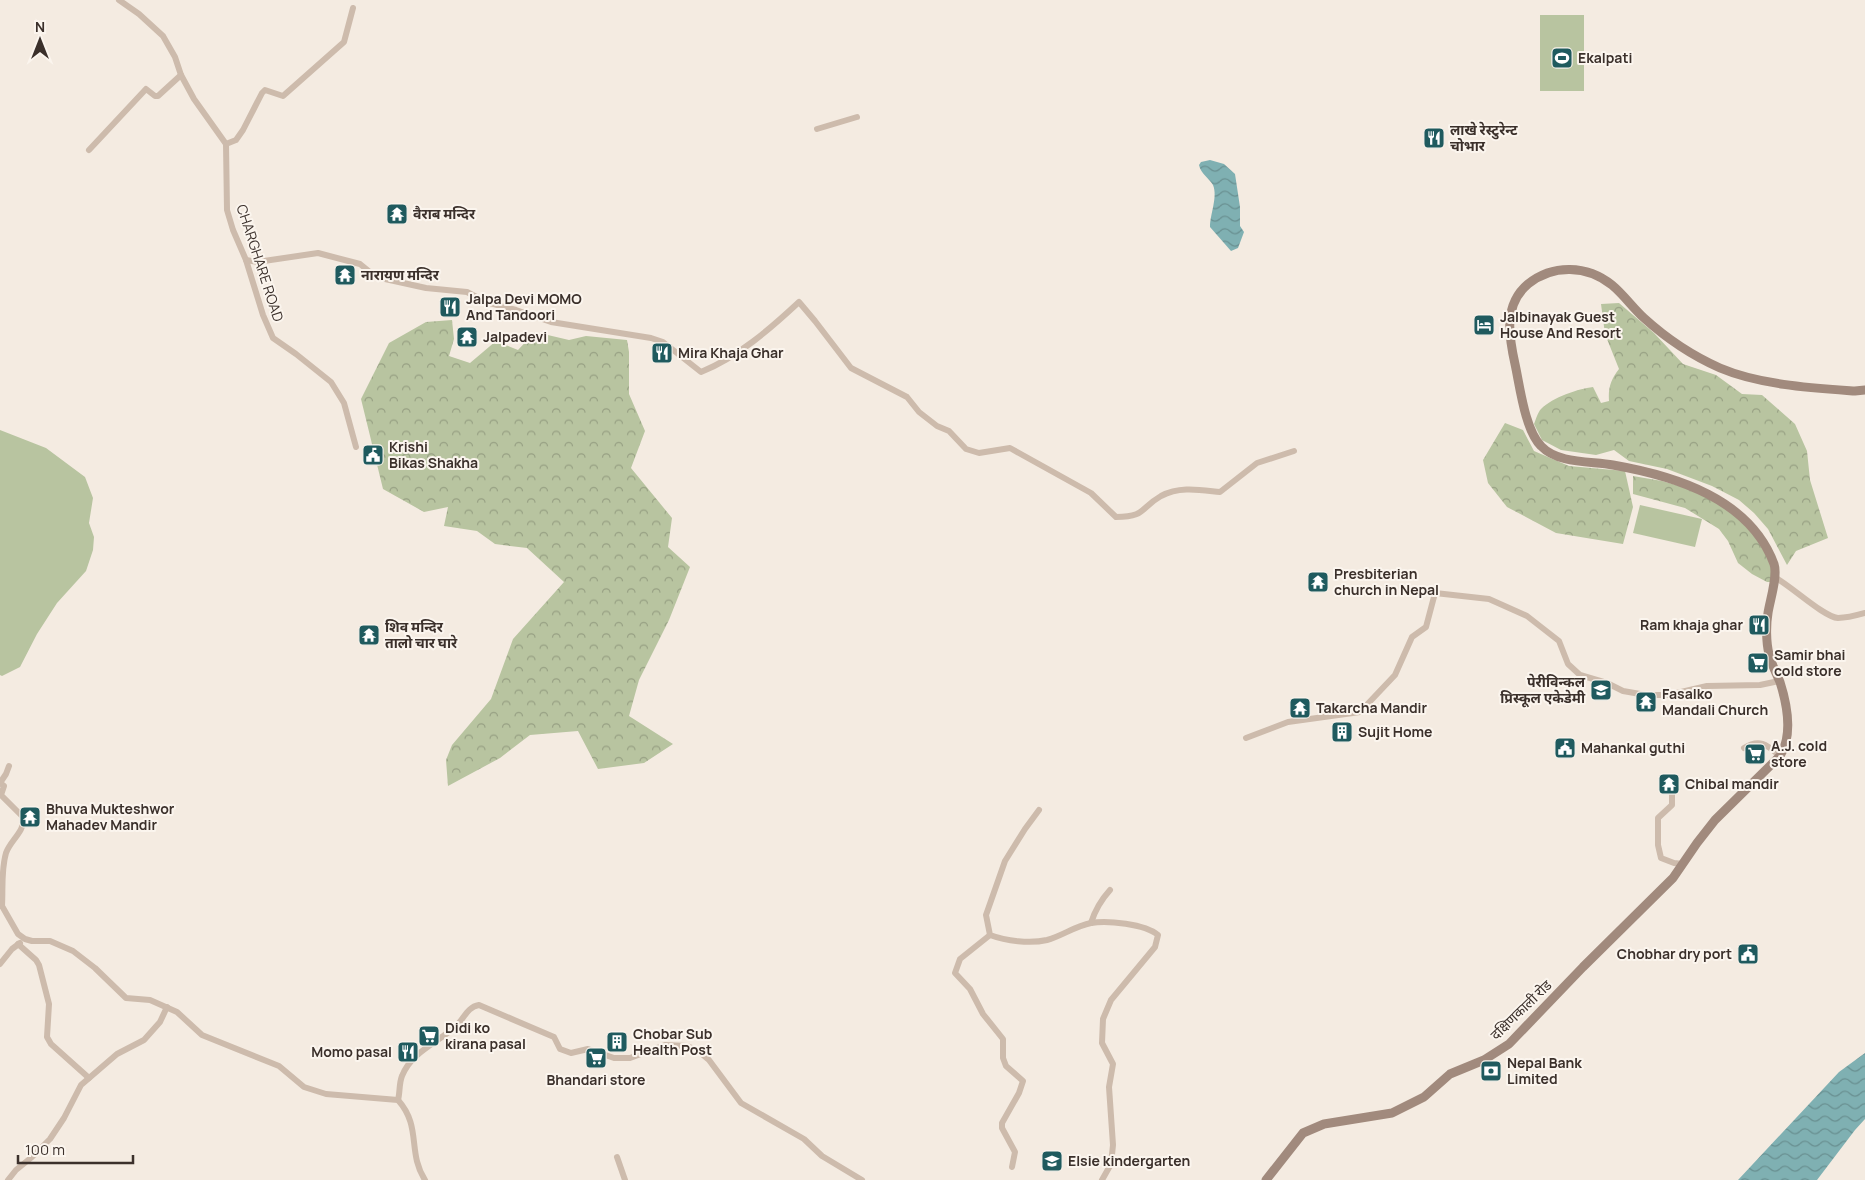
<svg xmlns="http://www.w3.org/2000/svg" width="1865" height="1180" font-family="Manrope,'Noto Sans Devanagari',sans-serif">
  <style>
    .grass { fill: #b8c4a0 }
    .forest { fill: url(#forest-crowns) }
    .water { fill: url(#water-waves) }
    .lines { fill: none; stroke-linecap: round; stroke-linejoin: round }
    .minor { stroke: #cdbbac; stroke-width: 6 }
    .secondary { stroke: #a18a7d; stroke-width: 9 }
    .labels { text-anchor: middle; stroke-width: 4; stroke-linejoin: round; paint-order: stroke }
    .poi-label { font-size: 14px; font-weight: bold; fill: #3b302b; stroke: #fbf5ee; text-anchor: start }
    .street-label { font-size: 14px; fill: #3b302b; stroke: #fbf5ee }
  </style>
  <defs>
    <pattern id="forest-crowns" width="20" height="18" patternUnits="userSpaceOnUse" patternTransform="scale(1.25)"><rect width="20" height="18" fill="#b8c4a0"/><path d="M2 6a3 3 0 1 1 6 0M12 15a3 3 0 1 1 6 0" fill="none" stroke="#97a083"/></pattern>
    <pattern id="water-waves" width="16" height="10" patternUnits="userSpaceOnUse" patternTransform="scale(1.25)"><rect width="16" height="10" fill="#7fb0b2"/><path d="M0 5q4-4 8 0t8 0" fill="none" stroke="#699091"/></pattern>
  </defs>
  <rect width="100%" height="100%" fill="#f4ebe1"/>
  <!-- grass -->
  <g class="grass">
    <rect x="1540" y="15" width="44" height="76"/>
    <path d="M0 430 46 448 85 477 93 498 89 523 94 537 93 550 86 571 57 603 37 634 20 667 2 676 0 675Z"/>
    <path d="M1640 505 1702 519 1695 547 1633 533Z"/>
  </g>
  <!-- forest -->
  <g class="forest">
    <path d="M1619 303 1654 333 1683 364 1716 375 1742 394 1762 395 1795 424 1807 451 1810 480 1828 538 1796 551 1787 565 1768 529 1754 513 1739 500 1712 486 1667 469 1629 461 1614 450 1596 455 1561 450 1542 440 1534 424C1536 419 1538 412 1541 409 1553 397 1578 389 1593 387L1601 403 1609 401C1608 388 1611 379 1619 369L1605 334 1601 304Z"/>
    <path d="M452 320 454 339 449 356 470 363 496 341 518 350 535 332 569 340 586 336 627 340 629 352V394L645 431 631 468 672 518 668 547 690 567 669 620 639 680 629 716 673 744 644 763 598 769 578 731 530 735 500 758 448 786 446 760 452 745 491 699 513 639 564 582 527 548 495 544 477 531 444 526 448 507 424 512 383 489 361 399 389 343 426 322Z"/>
    <path d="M1505 423 1523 430 1534 451 1569 466 1625 471 1633 507 1623 544 1556 533 1507 507 1488 483 1483 460Z"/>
    <path d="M1633 476 1662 481 1690 489 1743 515 1769 550 1775 582H1767L1752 574 1738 563 1728 541 1719 529 1685 508 1633 494Z"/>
  </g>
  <!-- water -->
  <g class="water">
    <path d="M1210 160 1224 164 1235 174 1240 207V226L1244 232 1238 248 1231 251 1210 227C1210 214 1218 197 1213 185 1209 178 1201 174 1199 165L1201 162Z"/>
    <path d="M1865 1053V1119L1855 1130 1817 1180H1738L1839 1072Z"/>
  </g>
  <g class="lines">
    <!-- minor -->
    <g class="minor">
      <path d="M119 0 139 14 163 36 175 57 181 75 194 99 226 144 227 210 233 230 246 260 263 315 273 338 296 354 331 382 344 403 356 447"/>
      <path d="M817 129 857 117"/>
      <path d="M226 144 236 140 243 130 262 93 265 90 283 96 344 42 353 8"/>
      <path d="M89 150 146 89 155 96H158L181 75"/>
      <path d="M246 260 257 262 318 253 360 264 376 277 426 288 467 292 486 302 516 310 551 322 651 338 663 342 701 372C738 357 770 329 799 302L815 321 851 368 907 397 919 412 937 426 949 431 966 449 979 453 1010 448 1091 493 1116 517C1146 517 1140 508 1161 496 1180 486 1200 490 1220 492L1257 463 1294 451"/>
      <path d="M1776 578C1791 586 1824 617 1838 618 1845 618 1858 615 1865 613"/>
      <path d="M1246 738 1288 722 1360 712 1395 675 1412 637 1426 627 1435 593 1489 599 1527 616 1559 641 1568 664 1580 675 1607 683 1623 691 1646 695H1668L1707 686 1760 685 1779 681"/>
      <path d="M1744 748C1760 738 1767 745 1780 756"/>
      <path d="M0 783 4 786 1 795 24 818C24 832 10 841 6 853 1 870 3 889 2 906"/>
      <path d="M0 783 6 774 9 766"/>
      <path d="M1672 790V805L1658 818V845L1661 858 1674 863 1683 864"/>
      <path d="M1039 810 1025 829 1005 861 986 915 990 935C1006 941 1030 944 1047 940 1062 936 1075 926 1091 923 1107 920 1145 924 1158 935L1155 947 1111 1000 1103 1019 1102 1043 1113 1064 1109 1087 1113 1145 1111 1164 1102 1180"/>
      <path d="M0 906H2L18 934 25 939 32 941H50L73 951 95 968 126 998 150 1000 177 1012 202 1035 279 1066 304 1087 326 1094 398 1100C422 1127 407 1152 425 1180"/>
      <path d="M1091 923C1095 910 1101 900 1110 890"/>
      <path d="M990 935 960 959 955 973 970 989 983 1014 1003 1039V1058L1006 1066 1023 1081 1019 1093 1002 1123V1128L1015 1152 1012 1167"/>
      <path d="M18 944 36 960 39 965 49 1004 47 1037 51 1044 89 1078"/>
      <path d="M0 964 12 949 20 943"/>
      <path d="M398 1100C400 1093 399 1083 402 1076 411 1052 439 1042 456 1026 464 1019 467 1007 479 1005L554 1037 560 1049 571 1053 588 1049 614 1058H630L665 1045 687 1046 697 1050 709 1060 741 1103 804 1139 822 1156 862 1180"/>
      <path d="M617 1157 625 1180"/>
      <path d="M8 1180 16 1170 32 1157 50 1139 64 1118 81 1085 117 1054 144 1040 160 1022 167 1007"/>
    </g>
    <!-- secondary -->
    <path class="secondary" d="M1266 1180 1303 1133 1324 1124 1392 1113 1424 1097 1450 1074 1484 1060 1509 1044 1583 967 1673 878 1697 843 1715 820 1780 756C1793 735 1787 704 1780 682 1776 673 1771 663 1769 654 1766 642 1766 625 1768 613 1770 600 1778 576 1774 564 1750 499 1676 476 1613 465 1591 461 1558 464 1541 446 1525 430 1520 387 1515 364 1509 337 1503 305 1528 284 1553 264 1587 265 1612 285 1624 295 1633 308 1644 318 1666 338 1693 356 1720 368 1760 385 1812 388 1855 391L1865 390"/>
  </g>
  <!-- icons -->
  <defs>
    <g id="stadium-square" transform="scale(1.125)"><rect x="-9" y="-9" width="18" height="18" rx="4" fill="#1f5a5e" stroke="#fbf5ee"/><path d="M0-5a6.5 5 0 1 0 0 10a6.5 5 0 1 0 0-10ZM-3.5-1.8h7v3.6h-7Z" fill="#fff"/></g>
    <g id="restaurant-square" transform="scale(1.125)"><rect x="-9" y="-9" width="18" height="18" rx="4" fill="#1f5a5e" stroke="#fbf5ee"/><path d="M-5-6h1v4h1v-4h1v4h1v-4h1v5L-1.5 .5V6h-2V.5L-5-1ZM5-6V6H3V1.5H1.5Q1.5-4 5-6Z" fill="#fff"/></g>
    <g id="temple-square" transform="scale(1.125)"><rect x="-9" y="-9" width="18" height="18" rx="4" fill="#1f5a5e" stroke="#fbf5ee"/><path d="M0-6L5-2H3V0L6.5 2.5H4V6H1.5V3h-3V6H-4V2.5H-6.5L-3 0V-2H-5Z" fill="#fff"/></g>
    <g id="hotel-square" transform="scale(1.125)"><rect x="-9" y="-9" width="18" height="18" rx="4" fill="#1f5a5e" stroke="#fbf5ee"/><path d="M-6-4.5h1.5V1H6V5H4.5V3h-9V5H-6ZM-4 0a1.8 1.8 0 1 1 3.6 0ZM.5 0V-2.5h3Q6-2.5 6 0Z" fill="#fff"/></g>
    <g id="civic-square" transform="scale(1.125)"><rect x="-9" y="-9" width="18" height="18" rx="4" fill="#1f5a5e" stroke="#fbf5ee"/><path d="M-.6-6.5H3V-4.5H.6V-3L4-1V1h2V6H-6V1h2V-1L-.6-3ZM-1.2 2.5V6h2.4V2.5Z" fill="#fff"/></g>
    <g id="supermarket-square" transform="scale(1.125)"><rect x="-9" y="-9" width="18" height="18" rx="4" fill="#1f5a5e" stroke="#fbf5ee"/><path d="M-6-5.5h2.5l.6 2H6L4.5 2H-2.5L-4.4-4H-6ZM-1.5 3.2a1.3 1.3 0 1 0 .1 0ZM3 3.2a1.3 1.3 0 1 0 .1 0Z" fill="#fff"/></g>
    <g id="school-square" transform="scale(1.125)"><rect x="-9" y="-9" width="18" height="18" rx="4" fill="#1f5a5e" stroke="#fbf5ee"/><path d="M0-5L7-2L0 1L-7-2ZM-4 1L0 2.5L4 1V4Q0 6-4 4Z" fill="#fff"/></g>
    <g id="building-square" transform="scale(1.125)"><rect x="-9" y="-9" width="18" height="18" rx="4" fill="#1f5a5e" stroke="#fbf5ee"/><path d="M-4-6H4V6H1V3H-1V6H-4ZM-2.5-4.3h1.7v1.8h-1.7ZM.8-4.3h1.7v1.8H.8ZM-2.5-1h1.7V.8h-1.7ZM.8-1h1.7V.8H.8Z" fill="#fff"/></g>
    <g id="bank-square" transform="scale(1.125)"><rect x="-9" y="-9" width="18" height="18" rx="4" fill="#1f5a5e" stroke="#fbf5ee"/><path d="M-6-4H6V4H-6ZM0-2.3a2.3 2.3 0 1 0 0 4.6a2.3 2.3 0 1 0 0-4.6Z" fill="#fff"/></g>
  </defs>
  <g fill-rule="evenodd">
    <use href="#stadium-square" x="1562" y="58"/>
    <use href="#restaurant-square" x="1434" y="138"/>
    <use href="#temple-square" x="397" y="214"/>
    <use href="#temple-square" x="345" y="275"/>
    <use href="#restaurant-square" x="450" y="307"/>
    <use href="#hotel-square" x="1484" y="325"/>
    <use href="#temple-square" x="467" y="337"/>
    <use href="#restaurant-square" x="662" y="353"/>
    <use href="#civic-square" x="373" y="455"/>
    <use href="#temple-square" x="1318" y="582"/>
    <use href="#restaurant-square" x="1759" y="625"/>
    <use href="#temple-square" x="369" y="635"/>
    <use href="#supermarket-square" x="1758" y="663"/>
    <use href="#school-square" x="1601" y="690"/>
    <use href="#temple-square" x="1646" y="702"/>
    <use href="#temple-square" x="1300" y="708"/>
    <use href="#building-square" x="1342" y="732"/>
    <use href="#civic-square" x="1565" y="748"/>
    <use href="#supermarket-square" x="1755" y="754"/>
    <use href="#temple-square" x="1669" y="784"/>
    <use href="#temple-square" x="30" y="817"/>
    <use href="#civic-square" x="1748" y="954"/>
    <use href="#supermarket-square" x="429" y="1036"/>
    <use href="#building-square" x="617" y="1042"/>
    <use href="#restaurant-square" x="408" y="1052"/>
    <use href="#supermarket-square" x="596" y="1058"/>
    <use href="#bank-square" x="1491" y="1071"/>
    <use href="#school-square" x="1052" y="1161"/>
  </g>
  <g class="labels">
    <!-- poi labels -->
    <g class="poi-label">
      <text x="1578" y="63">Ekalpati</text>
      <text x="1450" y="135">लाखे रेस्टुरेन्ट<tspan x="1450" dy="16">चोभार</tspan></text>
      <text x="413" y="219">वैराब मन्दिर</text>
      <text x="361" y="280">नारायण मन्दिर</text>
      <text x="466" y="304">Jalpa Devi MOMO<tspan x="466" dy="16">And Tandoori</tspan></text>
      <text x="1500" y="322">Jalbinayak Guest<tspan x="1500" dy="16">House And Resort</tspan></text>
      <text x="483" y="342">Jalpadevi</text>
      <text x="678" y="358">Mira Khaja Ghar</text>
      <text x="389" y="452">Krishi<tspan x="389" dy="16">Bikas Shakha</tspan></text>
      <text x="1334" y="579">Presbiterian<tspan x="1334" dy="16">church in Nepal</tspan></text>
      <text x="1743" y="630" text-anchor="end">Ram khaja ghar</text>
      <text x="385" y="632">शिव मन्दिर<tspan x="385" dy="16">तालो चार घारे</tspan></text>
      <text x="1774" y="660">Samir bhai<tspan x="1774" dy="16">cold store</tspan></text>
      <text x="1585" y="687" text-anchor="end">पेरीविन्कल<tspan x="1585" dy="16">प्रिस्कूल एकेडेमी</tspan></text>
      <text x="1662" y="699">Fasalko<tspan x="1662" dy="16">Mandali Church</tspan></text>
      <text x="1316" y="713">Takarcha Mandir</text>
      <text x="1358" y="737">Sujit Home</text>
      <text x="1771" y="751">A.J. cold<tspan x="1771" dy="16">store</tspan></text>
      <text x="1581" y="753">Mahankal guthi</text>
      <text x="1685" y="789">Chibal mandir</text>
      <text x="46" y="814">Bhuva Mukteshwor<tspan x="46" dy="16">Mahadev Mandir</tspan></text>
      <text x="1732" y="959" text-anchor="end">Chobhar dry port</text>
      <text x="445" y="1033">Didi ko<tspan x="445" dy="16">kirana pasal</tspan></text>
      <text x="633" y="1039">Chobar Sub<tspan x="633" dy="16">Health Post</tspan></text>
      <text x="392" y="1057" text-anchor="end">Momo pasal</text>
      <text x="1507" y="1068">Nepal Bank<tspan x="1507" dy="16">Limited</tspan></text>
      <text x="596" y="1085" text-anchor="middle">Bhandari store</text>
      <text x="1068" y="1166">Elsie kindergarten</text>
    </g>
    <!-- street labels -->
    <g class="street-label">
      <text transform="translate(260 263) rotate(72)" y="5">CHARGHARE ROAD</text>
      <text transform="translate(1521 1010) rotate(-44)" y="5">दक्षिणकाली रोड</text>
    </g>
  </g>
  <!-- north arrow -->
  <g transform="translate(40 40)" stroke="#fbf5ee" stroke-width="4" paint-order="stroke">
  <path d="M0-4L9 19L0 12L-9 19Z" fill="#3b302b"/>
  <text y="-8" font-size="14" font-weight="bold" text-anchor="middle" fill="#3b302b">N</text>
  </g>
  <!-- scale -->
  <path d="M18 1155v8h115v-8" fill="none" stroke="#3b302b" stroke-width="2.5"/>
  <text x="25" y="1155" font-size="15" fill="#3b302b" stroke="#fbf5ee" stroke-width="4" paint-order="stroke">100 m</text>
</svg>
